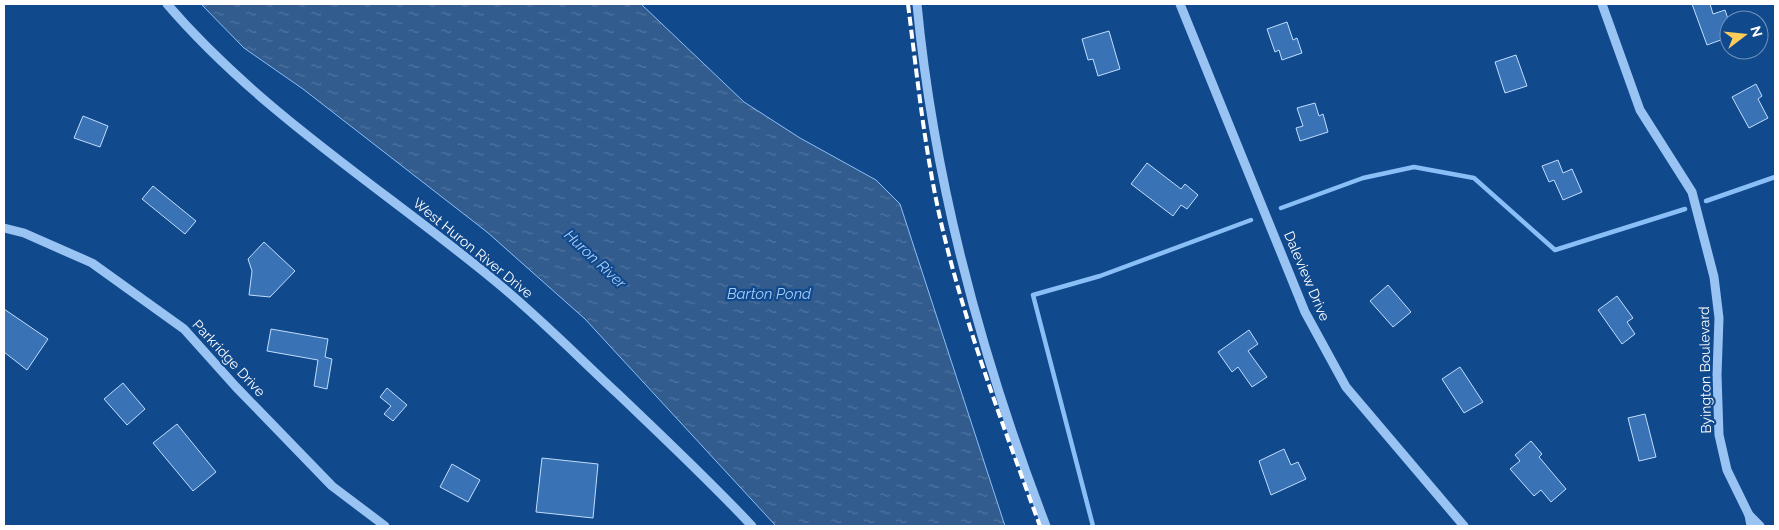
<svg xmlns="http://www.w3.org/2000/svg" width="1779" height="530" font-family="Raleway,sans-serif">
  <style>
    .water { fill: url(#water-ripples); stroke: #8abef6 }
    .lines { fill: none; stroke-linecap: round; stroke-linejoin: round }
    .stream { stroke: #8abef6; stroke-width: 4.5 }
    .building { fill: #3973b6; stroke: #c0ddfd }
    .minor { stroke: #99c3f2; stroke-width: 9 }
    .rail { stroke: #fff; stroke-width: 4; stroke-dasharray: 9 4; stroke-linecap: butt }
    .labels { text-anchor: middle; stroke-width: 4.5; stroke-linejoin: round; paint-order: stroke }
    .street-label { font-size: 14px; fill: #fff; stroke: #11498d }
    .water-label { font-size: 15px; font-style: italic; fill: #a4cdf9; stroke: #11498d }
  </style>
  <defs>
    <pattern id="water-ripples" width="26" height="14" patternUnits="userSpaceOnUse" patternTransform="scale(1.25)"><rect width="26" height="14" fill="#325c8e"/><path d="M2 4q2-2 4 0t4 0M15 11q2-2 4 0t4 0" fill="none" stroke="#51749f"/></pattern>
  </defs>
  <rect width="100%" height="100%" fill="#11498d"/>
  <!-- water -->
  <path class="water" d="M201 4H641L744 102 800 138 876 180 900 204 1005 526H776L585 319 487 232 303 89 244 48Z"/>
  <g class="lines">
    <!-- stream -->
    <g class="stream">
      <path d="M1706 201 1775 177"/>
      <path d="M1281 208 1363 178 1414 167 1474 178 1555 250 1685 209"/>
      <path d="M1093 526 1033 295 1100 276 1251 220"/>
    </g>
  </g>
  <!-- building -->
  <g class="building">
    <path d="M1692 4H1710L1713 14 1725 10 1729 22V37L1707 45Z"/>
    <path d="M1287 22 1293 40 1297 38 1302 53 1282 60 1279 50 1275 52 1267 29Z"/>
    <path d="M1109 31 1120 69 1098 76 1093 59 1088 60 1082 39Z"/>
    <path d="M1516 55 1527 86 1505 93 1495 62Z"/>
    <path d="M1756 84 1762 96 1758 99 1768 118 1749 128 1732 97Z"/>
    <path d="M1315 103 1319 116 1323 114 1328 132 1300 141 1296 128 1303 126 1297 108Z"/>
    <path d="M83 116 108 126 100 147 74 138Z"/>
    <path d="M1558 160 1563 173 1572 169 1582 192 1563 200 1554 180 1549 182 1542 166Z"/>
    <path d="M1147 163 1181 189 1185 184 1198 195 1187 209 1181 205 1173 216 1131 184Z"/>
    <path d="M153 186 196 221 185 234 142 199Z"/>
    <path d="M264 242 295 271 270 297 249 295 252 271 248 259Z"/>
    <path d="M1388 285 1411 312 1393 327 1370 301Z"/>
    <path d="M1617 296 1633 318 1627 322 1635 334 1622 344 1598 310Z"/>
    <path d="M4 309 48 339 27 370 4 352Z"/>
    <path d="M271 329 328 339 325 357 332 359 327 389 314 386 318 360 267 351Z"/>
    <path d="M1249 330 1258 344 1248 351 1267 377 1252 387 1238 367 1232 372 1218 352Z"/>
    <path d="M1460 367 1483 402 1464 413 1442 379Z"/>
    <path d="M123 383 145 409 127 425 104 399Z"/>
    <path d="M387 388 407 405 393 421 384 414 391 406 380 397Z"/>
    <path d="M1645 414 1656 457 1639 461 1628 418Z"/>
    <path d="M177 424 216 472 193 491 153 443Z"/>
    <path d="M1531 441 1542 454 1539 457 1566 489 1551 502 1541 490 1534 496 1510 469 1520 461 1515 455Z"/>
    <path d="M1284 449 1291 465 1298 462 1306 479 1271 495 1259 461Z"/>
    <path d="M542 458 598 464 593 518 536 512Z"/>
    <path d="M452 464 480 480 468 502 440 487Z"/>
  </g>
  <g class="lines">
    <!-- minor -->
    <g class="minor">
      <path d="M167 4C259 111 380 187 489 276 534 312 575 354 617 393 663 437 709 480 752 526"/>
      <path d="M917 4C934 183 982 359 1046 526"/>
      <path d="M1180 4 1305 312 1346 387 1464 526"/>
      <path d="M1602 4 1640 110 1692 192 1714 277 1719 318 1717 375 1719 435 1727 470 1749 515 1751 526"/>
      <path d="M4 228 24 233 92 263 184 329 236 387 332 486 385 526"/>
      <path d="M1749 515 1760 526"/>
    </g>
    <!-- rail -->
    <path class="rail" d="M908 4C918 83 926 165 946 243 970 339 1006 433 1040 526"/>
  </g>
  <g class="labels">
    <!-- street labels -->
    <g class="street-label">
      <text transform="translate(473 248) rotate(39)" y="5">West Huron River Drive</text>
      <text transform="translate(1307 276) rotate(67)" y="5">Daleview Drive</text>
      <text transform="translate(229 358) rotate(47)" y="5">Parkridge Drive</text>
      <text transform="translate(1705 370) rotate(-91)" y="5">Byington Boulevard</text>
    </g>
    <!-- water labels -->
    <g class="water-label">
      <text transform="translate(595 259) rotate(43)" y="5">Huron River</text>
      <text x="769" y="299">Barton Pond</text>
    </g>
  </g>
  <!-- border -->
  <rect width="1779" height="530" fill="none" stroke="#ffffff" stroke-width="10"/>
  <!-- north arrow -->
  <g transform="translate(1744 35) rotate(74)"><circle r="24" fill="#11498d" stroke="#7092bb"/>
  <path d="M0-4L9 19L0 12L-9 19Z" fill="#ffcc5a"/>
  <text y="-8" font-size="14" font-weight="bold" text-anchor="middle" fill="#ffffff">N</text>
  </g>
</svg>
